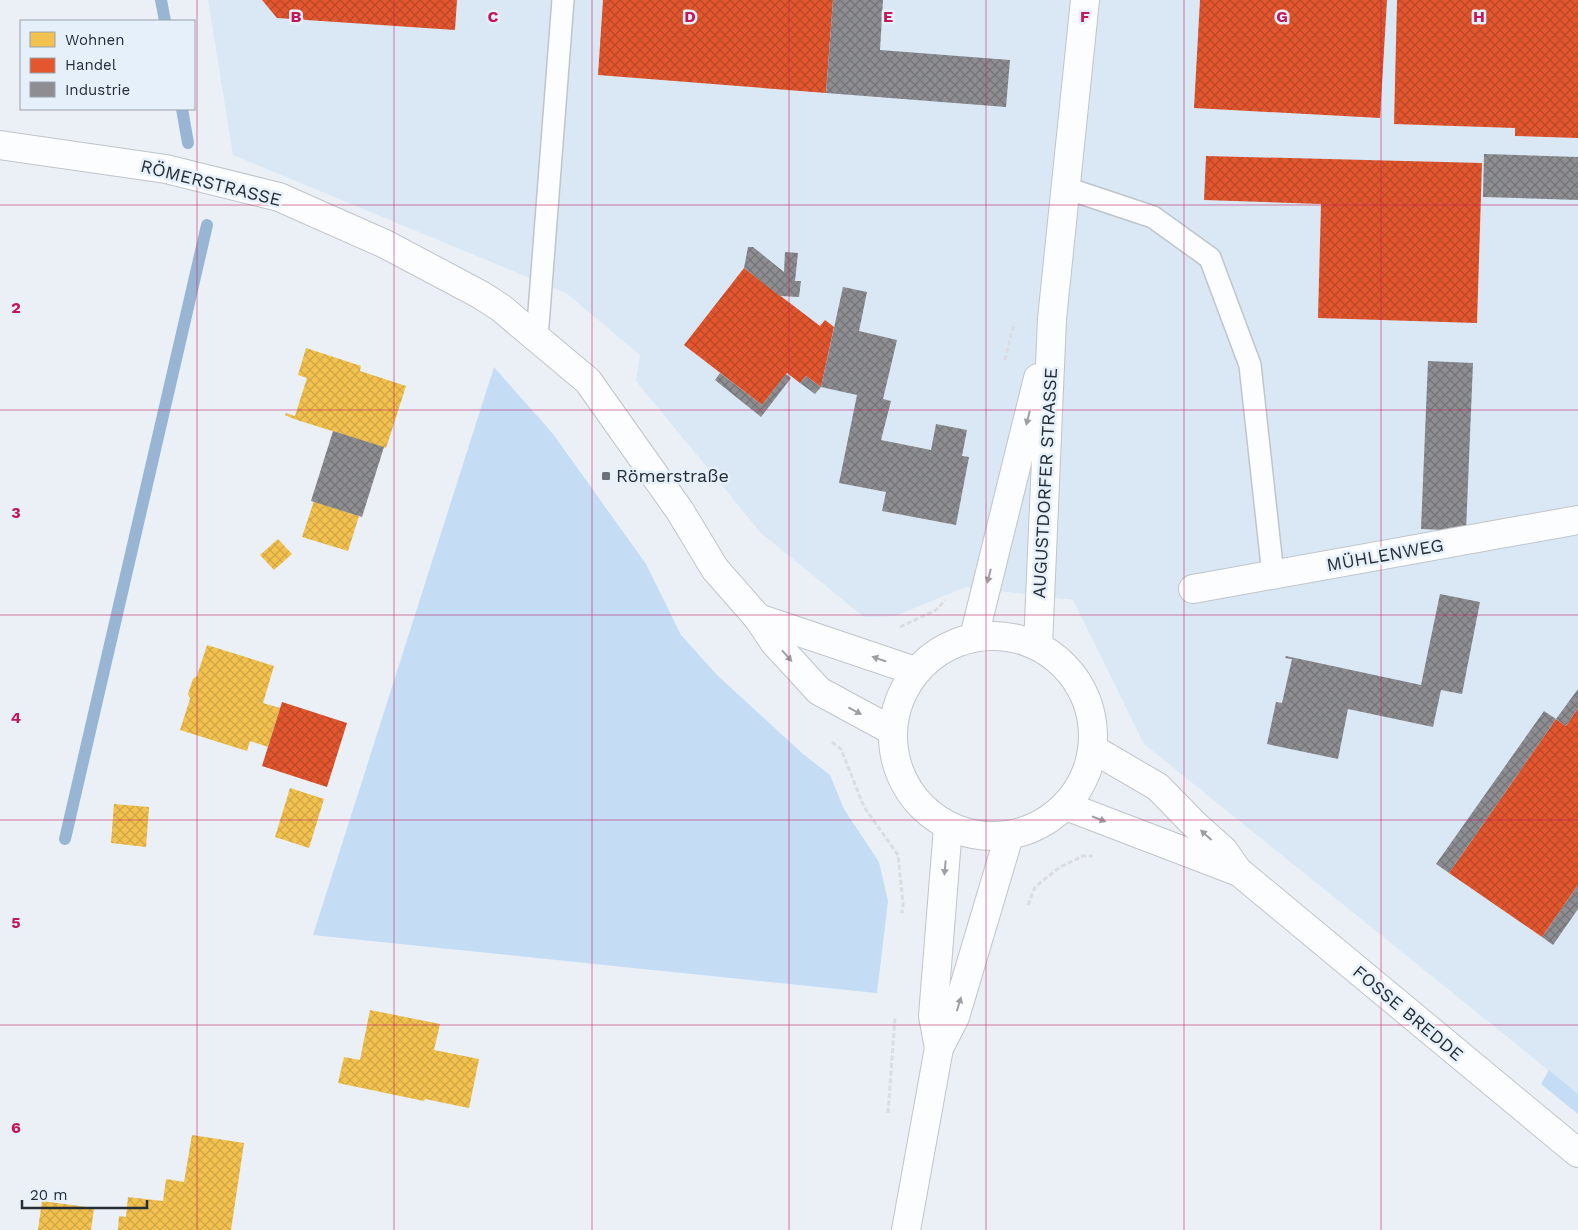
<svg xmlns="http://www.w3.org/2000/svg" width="1578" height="1230" font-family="'Work Sans',sans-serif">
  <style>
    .built { fill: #dae8f5 }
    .green { fill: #c4ddf5 }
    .homes { fill: url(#homes-cross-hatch) }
    .shops { fill: url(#shops-cross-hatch) }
    .industry { fill: url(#industry-cross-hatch) }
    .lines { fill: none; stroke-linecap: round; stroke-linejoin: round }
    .stream { stroke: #98b6d3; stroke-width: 12 }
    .lane-casing { stroke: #bfc5cb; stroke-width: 24 }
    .street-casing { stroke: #bfc5cb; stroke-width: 30 }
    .secondary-casing { stroke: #bfc5cb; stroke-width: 30 }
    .path { stroke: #dbdcdf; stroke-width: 3; stroke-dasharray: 5 2.5; stroke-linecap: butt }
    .lane { stroke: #fcfdfe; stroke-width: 21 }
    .street { stroke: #fcfdfe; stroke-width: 28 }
    .secondary { stroke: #fcfdfe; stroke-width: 28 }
    .oneway { fill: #9c9fa3 }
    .grid { fill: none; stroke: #c2185b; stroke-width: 1; stroke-opacity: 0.55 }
    .poi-dot { fill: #6b7178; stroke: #e5f0fb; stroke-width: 2 }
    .labels { text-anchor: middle; stroke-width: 5; stroke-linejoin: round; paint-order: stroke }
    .street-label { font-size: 18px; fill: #262d34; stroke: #e5f0fb }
    .poi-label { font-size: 18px; fill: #262d34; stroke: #e5f0fb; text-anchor: start }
    .grid-label { font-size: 16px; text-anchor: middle; font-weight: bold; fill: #c2185b; stroke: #e5f0fb; stroke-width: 5; stroke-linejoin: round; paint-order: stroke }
  </style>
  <defs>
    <pattern id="homes-cross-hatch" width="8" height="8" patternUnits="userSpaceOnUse" patternTransform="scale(1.25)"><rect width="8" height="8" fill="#f2c14e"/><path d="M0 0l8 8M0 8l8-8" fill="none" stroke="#cfa645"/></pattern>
    <pattern id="shops-cross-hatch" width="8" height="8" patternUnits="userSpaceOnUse" patternTransform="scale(1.25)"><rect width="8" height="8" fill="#e4572e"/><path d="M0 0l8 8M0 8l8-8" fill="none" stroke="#b94828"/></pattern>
    <pattern id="industry-cross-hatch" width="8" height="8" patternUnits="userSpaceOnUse" patternTransform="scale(1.25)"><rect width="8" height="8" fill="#8d8d92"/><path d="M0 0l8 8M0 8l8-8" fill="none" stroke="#737478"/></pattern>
  </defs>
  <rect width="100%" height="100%" fill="#eaf0f6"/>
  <!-- built -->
  <path class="built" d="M208 0H1578V1094L1144 744 1073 600 966 587 895 616 864 617 761 533 636 381 640 355 566 293 233 155Z"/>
  <!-- green -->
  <g class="green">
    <path d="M494 367 553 434 646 564 681 635 717 675 803 754 830 775 844 809 879 862 888 901 877 993 313 935Z"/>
    <path d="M1549 1070 1578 1094V1114L1541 1084Z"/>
  </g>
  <!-- homes -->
  <g class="homes">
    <path d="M306 348 361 366 360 371 406 386 386 448 294 419 285 415 286 413 295 416 307 378 298 375Z"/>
    <path d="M314 501 359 516 348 551 302 537Z"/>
    <path d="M278 539 292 554 274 570 260 555Z"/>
    <path d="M207 645 274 666 263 703 280 708 268 747 250 741 247 751 180 730 190 699 188 694 193 679 197 676Z"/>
    <path d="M290 788 324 799 309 848 275 837Z"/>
    <path d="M114 804 149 807 146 847 111 843Z"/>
    <path d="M370 1010 440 1024 434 1050 479 1059 469 1108 425 1099 424 1101 338 1083 344 1057 360 1060Z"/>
    <path d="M192 1135 244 1143 231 1230H118L119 1216 126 1217 128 1197 163 1201 166 1179 184 1182Z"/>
    <path d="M42 1201 94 1208 91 1230H38Z"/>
  </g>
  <!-- shops -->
  <g class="shops">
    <path d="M262 0H457L455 30 277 18Z"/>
    <path d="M603 0H833L826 93 598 75Z"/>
    <path d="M1200 0H1387L1380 118 1194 108Z"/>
    <path d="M1397 0H1578V138L1515 136V128L1394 124Z"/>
    <path d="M1206 156 1482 163 1477 323 1318 318 1321 204 1204 200Z"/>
    <path d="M744 268 820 326 825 320 834 327 821 387 806 376 800 383 787 373 762 405 684 345Z"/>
    <path d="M282 702 347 723 327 787 262 766Z"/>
    <path d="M1578 708V885L1542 937 1449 873 1556 719 1566 726Z"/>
  </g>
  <!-- industry -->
  <g class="industry">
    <path d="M833 0H883L880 50 1010 60 1006 107 826 93Z"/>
    <path d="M1484 154 1578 157V200L1483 197Z"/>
    <path d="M748 247H753L784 272 785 252 798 253 795 281H801L799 297 780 296 744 268Z"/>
    <path d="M843 287 867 292 859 331 897 340 883 399 891 401 881 440 931 450 936 424 967 430 962 456 969 457 956 525 882 511 886 492 839 483 857 395 821 387Z"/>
    <path d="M1428 361 1473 363 1466 531 1421 529Z"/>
    <path d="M720 373 762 405 786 374 791 378 761 417 715 380Z"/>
    <path d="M806 376 821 387 815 394 800 383Z"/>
    <path d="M333 431 384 447 362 517 311 501Z"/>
    <path d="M1440 594 1480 602 1462 694 1441 690 1433 727 1348 709 1338 759 1267 744 1276 702 1282 703 1292 659 1285 658 1286 656 1421 685Z"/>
    <path d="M1578 689V708L1566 726 1556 719 1449 873 1436 864 1544 711 1556 719Z"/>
    <path d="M1578 885V909L1553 945 1542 937Z"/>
  </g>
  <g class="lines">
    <!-- stream -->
    <g class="stream">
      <path d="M161 0 165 21"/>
      <path d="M182 109 188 143"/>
      <path d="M65 839 207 225"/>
    </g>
    <!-- lane casing -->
    <g class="lane-casing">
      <g id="lane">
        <path d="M1066 188 1153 217 1210 258 1250 365 1273 575"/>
        <path d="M537 338 563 0"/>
      </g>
    </g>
    <!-- street casing -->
    <g class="street-casing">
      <g id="street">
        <path d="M0 145 166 169 279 197 385 244 481 295 501 308 588 381 680 511 715 569 758 618 774 642 819 691 891 730"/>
        <path d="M1193 589 1578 520"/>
        <path d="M758 618 915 671"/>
        <path d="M1093 749 1158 787 1195 825 1224 851 1238 871 1578 1153"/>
        <path d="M1066 806 1236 871"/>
      </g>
    </g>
    <!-- secondary casing -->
    <g class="secondary-casing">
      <g id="secondary">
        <circle cx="993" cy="736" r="100"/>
        <path d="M974 637 1038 378"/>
        <path d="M1038 646 1052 319 1085 0"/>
        <path d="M939 1048 933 1016 948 827"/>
        <path d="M906 1230 939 1048 955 1017 1009 836"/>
      </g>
    </g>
    <!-- path -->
    <g class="path">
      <path d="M1005 360 1014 323"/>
      <path d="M900 627 936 610 945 600"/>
      <path d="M832 742 841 749 864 807 898 855 903 904 902 913"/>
      <path d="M1028 905 1035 887 1060 867 1083 856H1093"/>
      <path d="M888 1113 895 1017"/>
    </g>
    <!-- lane -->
    <use href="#lane" class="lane"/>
    <!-- street -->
    <use href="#street" class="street"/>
    <!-- secondary -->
    <use href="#secondary" class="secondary"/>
  </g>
  <!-- one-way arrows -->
  <defs><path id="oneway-solid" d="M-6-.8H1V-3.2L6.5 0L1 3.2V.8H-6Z" transform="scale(1.25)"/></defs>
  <g class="oneway">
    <use href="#oneway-solid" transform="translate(1028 418) rotate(104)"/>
    <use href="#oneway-solid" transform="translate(989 576) rotate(104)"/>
    <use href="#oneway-solid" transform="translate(787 656) rotate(48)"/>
    <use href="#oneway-solid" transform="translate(879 659) rotate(-161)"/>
    <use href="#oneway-solid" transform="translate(855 711) rotate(28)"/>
    <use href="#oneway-solid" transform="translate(1099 819) rotate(21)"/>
    <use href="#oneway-solid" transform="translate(1206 835) rotate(-138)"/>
    <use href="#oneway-solid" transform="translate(945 868) rotate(95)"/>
    <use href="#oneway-solid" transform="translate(959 1004) rotate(-73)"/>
  </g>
  <!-- grid -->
  <path class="grid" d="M197 0V1230M394 0V1230M592 0V1230M789 0V1230M986 0V1230M1184 0V1230M1381 0V1230M0 205H1578M0 410H1578M0 615H1578M0 820H1578M0 1025H1578"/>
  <!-- markers -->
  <rect class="poi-dot" x="601" y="471" width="10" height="10" rx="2.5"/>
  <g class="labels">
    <!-- street labels -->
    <g class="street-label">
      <text transform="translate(211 183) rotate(14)" y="6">RÖMERSTRASSE</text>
      <text transform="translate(1045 483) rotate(-87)" y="6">AUGUSTDORFER STRASSE</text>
      <text transform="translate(1385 555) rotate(-10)" y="6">MÜHLENWEG</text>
      <text transform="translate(1408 1013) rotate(40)" y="6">FOSSE BREDDE</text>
    </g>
    <!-- poi labels -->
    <g class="poi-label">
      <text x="616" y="482">Römerstraße</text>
    </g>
  </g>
  <g class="grid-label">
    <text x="296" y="22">B</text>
    <text x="493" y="22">C</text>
    <text x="690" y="22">D</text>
    <text x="888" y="22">E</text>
    <text x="1085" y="22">F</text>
    <text x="1282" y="22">G</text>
    <text x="1479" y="22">H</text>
    <text x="16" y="313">2</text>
    <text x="16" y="518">3</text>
    <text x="16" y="723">4</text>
    <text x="16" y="928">5</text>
    <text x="16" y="1133">6</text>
  </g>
  <!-- legend -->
  <rect x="20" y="20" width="175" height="90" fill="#e5f0fb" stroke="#99a2ab"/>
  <rect x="30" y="32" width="25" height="15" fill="#f2c14e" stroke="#99a2ab"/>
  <text x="65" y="45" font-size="15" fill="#262d34">Wohnen</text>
  <rect x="30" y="58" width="25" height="15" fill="#e4572e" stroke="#99a2ab"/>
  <text x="65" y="70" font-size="15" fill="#262d34">Handel</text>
  <rect x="30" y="82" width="25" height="15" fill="#8d8d92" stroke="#99a2ab"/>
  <text x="65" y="95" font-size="15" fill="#262d34">Industrie</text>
  <!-- scale -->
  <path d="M22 1200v8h125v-8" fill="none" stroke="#262d34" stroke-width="2.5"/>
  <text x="30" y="1200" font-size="15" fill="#262d34" stroke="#e5f0fb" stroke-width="4" paint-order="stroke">20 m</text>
</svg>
